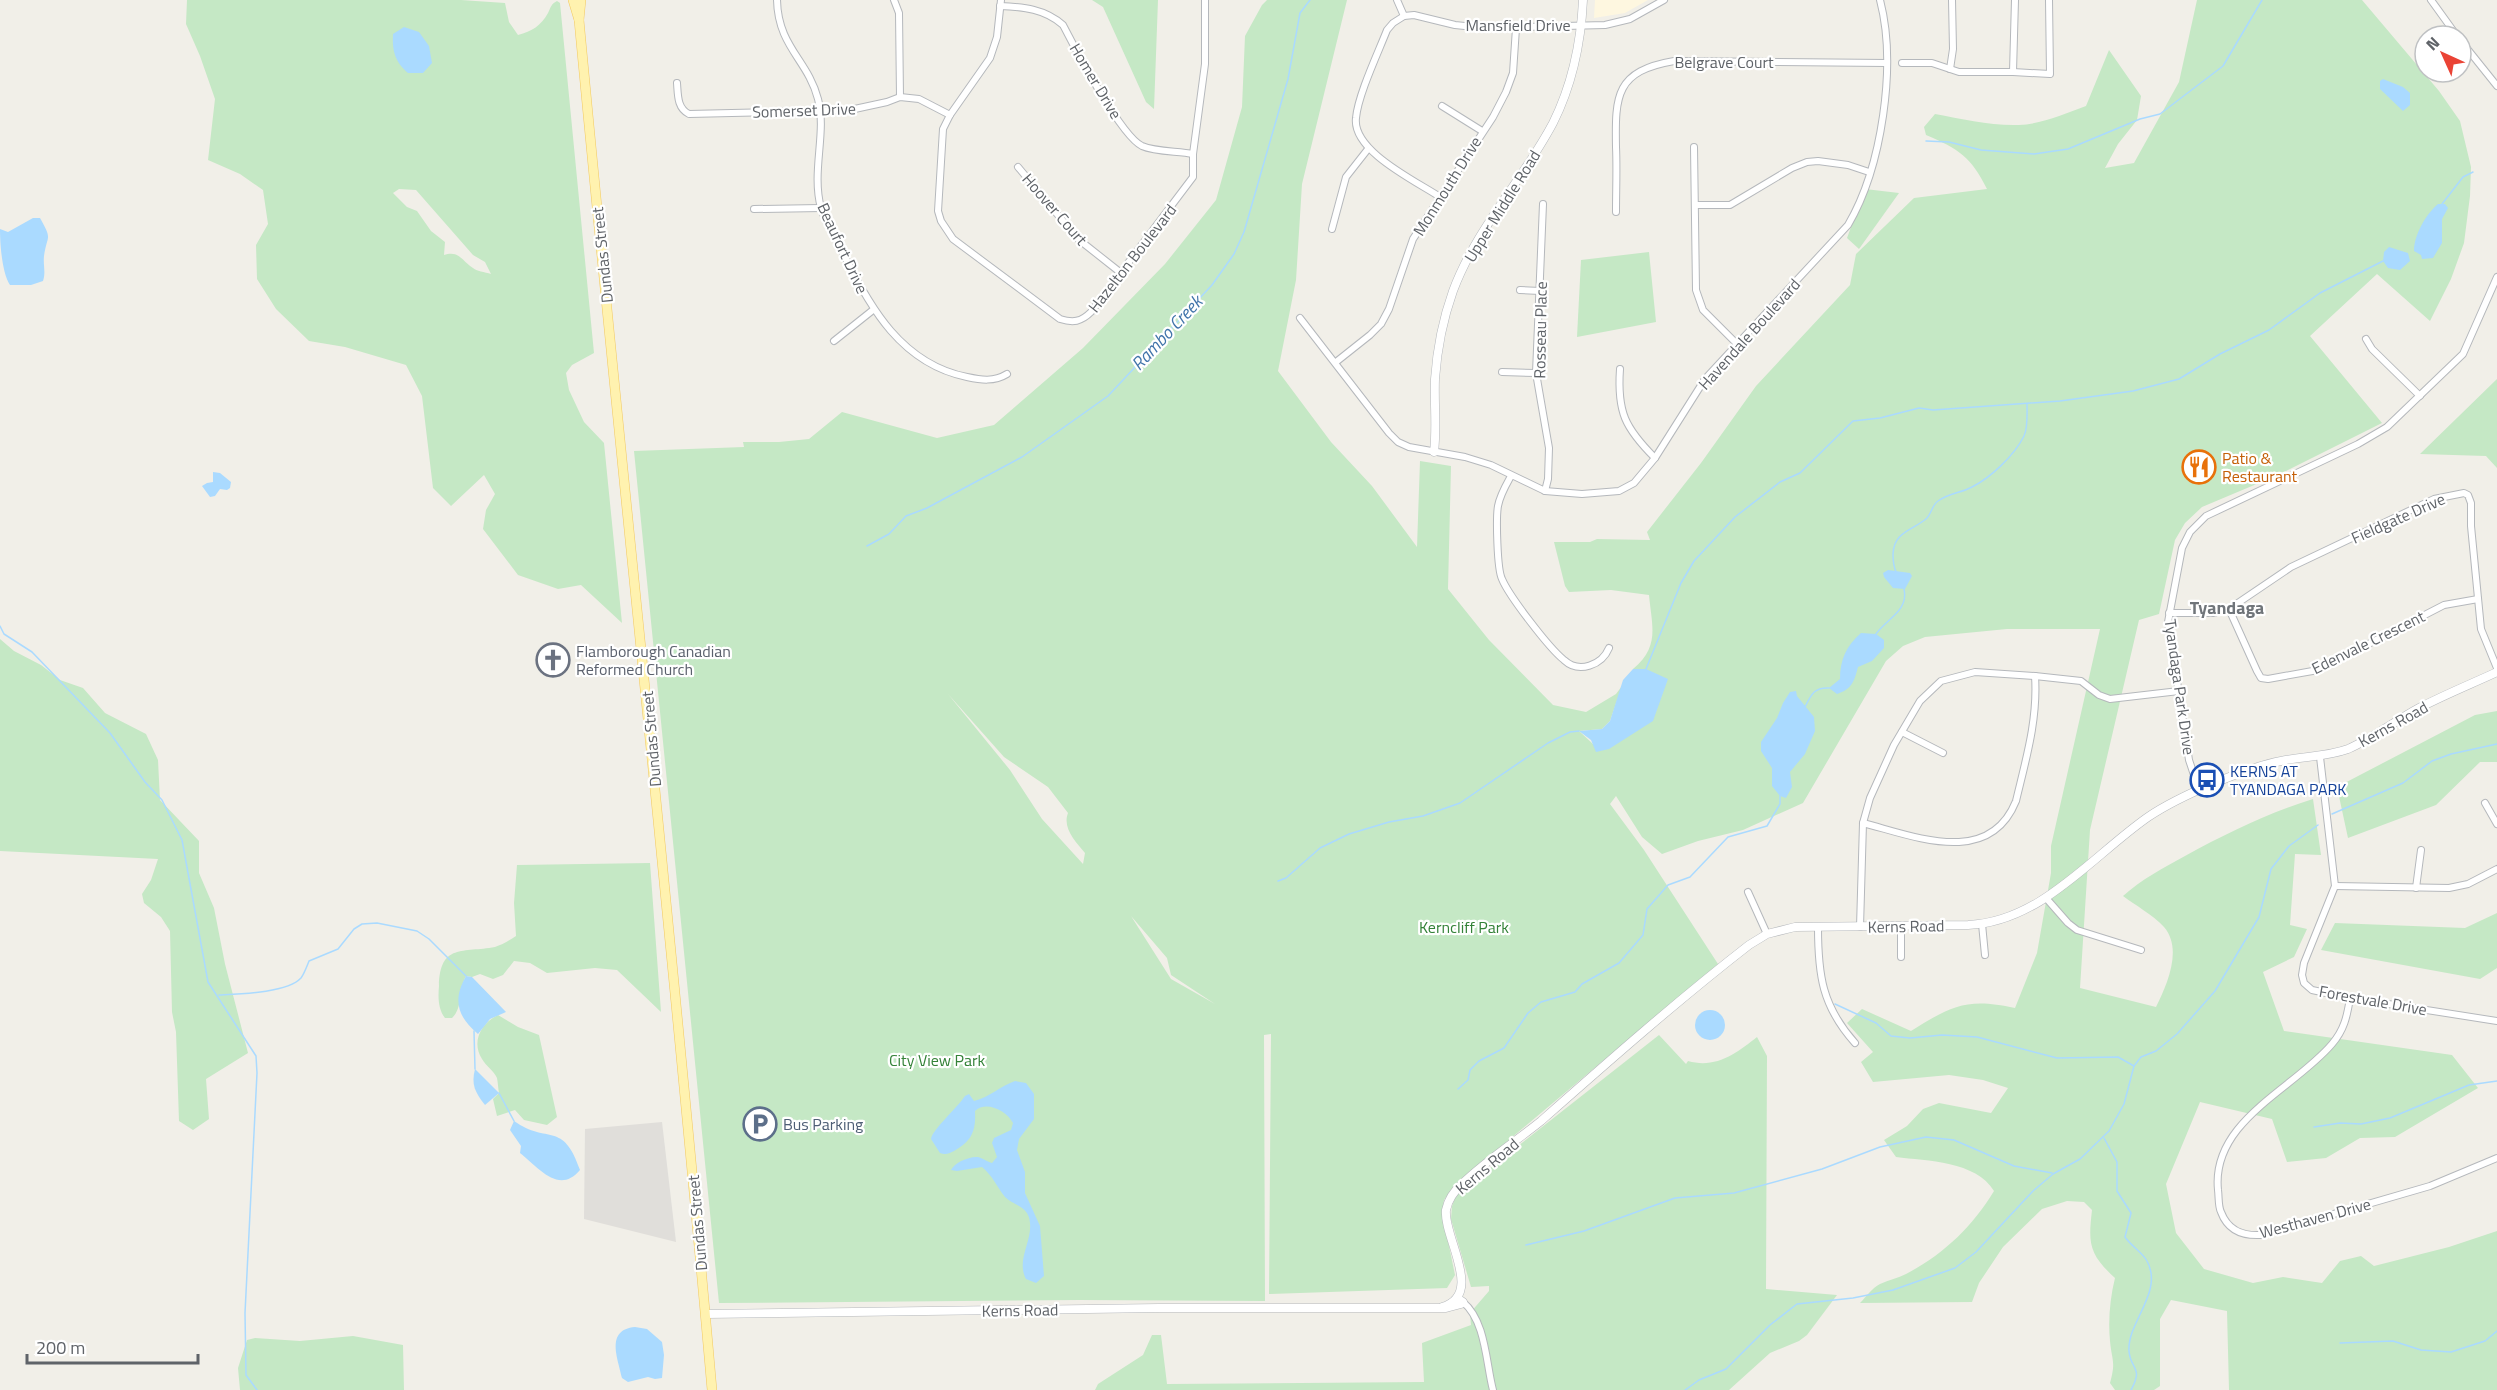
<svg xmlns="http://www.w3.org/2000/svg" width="2497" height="1390" font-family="'Titillium Web',sans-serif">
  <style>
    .commercial { fill: #fef7e0 }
    .industrial { fill: #e0deda }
    .green { fill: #c5e8c5; fill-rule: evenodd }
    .water { fill: #aadaff }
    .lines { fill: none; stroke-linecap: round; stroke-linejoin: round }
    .stream { stroke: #aadaff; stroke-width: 1.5 }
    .minor-casing { stroke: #b5b8bc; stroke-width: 8 }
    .tertiary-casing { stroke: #b5b8bc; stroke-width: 9 }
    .primary-casing { stroke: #f2c960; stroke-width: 10 }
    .minor { stroke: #fff; stroke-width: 6 }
    .tertiary { stroke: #fff; stroke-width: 8 }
    .primary { stroke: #fff2af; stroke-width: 9 }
    .labels { text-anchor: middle; stroke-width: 4.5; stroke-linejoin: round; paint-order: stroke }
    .street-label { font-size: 16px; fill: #5f6368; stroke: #fff }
    .food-label { font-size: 16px; fill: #c56008; stroke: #fff; text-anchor: start }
    .worship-label { font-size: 16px; fill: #5b616d; stroke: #fff; text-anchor: start }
    .transit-label { font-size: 16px; fill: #164399; stroke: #fff; text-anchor: start }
    .park-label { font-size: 16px; fill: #348238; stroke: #fff }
    .service-label { font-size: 16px; fill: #4e5e75; stroke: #fff; text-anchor: start }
    .water-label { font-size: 18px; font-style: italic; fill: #4174aa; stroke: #fff }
    .neighbourhood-label { font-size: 18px; font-weight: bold; fill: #70757a; stroke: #fff }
  </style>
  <rect width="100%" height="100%" fill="#f1efe8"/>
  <!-- commercial -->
  <path class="commercial" d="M1595 0H1648L1625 13 1594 18Z"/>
  <!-- industrial -->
  <path class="industrial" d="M662 1122 676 1242 584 1219 585 1129Z"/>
  <!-- green -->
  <g class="green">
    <path d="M187 0H461L505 3 509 22 518 35C532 31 541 26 548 13 551 7 551 4 557 1L560 3 594 353 572 365 566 373 569 390 584 422 604 443 622 623 581 585 558 589 518 575 483 529 486 510 495 494 484 475 451 506 433 488 422 396 406 365 345 347 309 341 276 309 257 279 256 245 268 224 263 190 240 174 208 160 215 99 200 56 186 24ZM399 189 416 190 473 255 485 262 491 274C485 272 476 271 473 268 462 261 459 250 444 255L445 242 431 231 417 211 407 207 393 193Z"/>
    <path d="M1092 0H1158L1154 109 1146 102 1103 7Z"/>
    <path d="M1267 0H1347L1302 184 1296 280 1278 371 1331 442 1372 486 1417 547 1420 461 1451 466 1448 589 1489 640 1553 705 1586 712 1616 694 1622 686 1610 721 1602 729 1579 731 1593 744 1619 714 1639 669H1633C1660 646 1652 627 1649 595L1611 590 1569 592 1565 586 1554 542H1590L1597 539 1650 540 1647 532 1701 463 1756 386 1850 285 1856 254 1914 198 1987 189C1971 157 1959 149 1926 135L1924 127 1935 114C1962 119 1991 126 2019 125 2042 124 2064 114 2086 106L2109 50 2141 96 2137 120 2118 144 2105 168 2134 163 2179 82 2197 0H2362L2439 91 2460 121 2471 167 2470 196 2464 243 2451 279 2430 321 2377 274 2310 336 2382 423 2278 475 2202 507 2185 523 2175 540 2159 614 2139 620 2090 830 2080 988 2156 1007C2167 985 2183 949 2164 927 2153 915 2135 905 2123 896 2142 879 2163 868 2185 856 2227 833 2268 813 2313 799L2321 855 2295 854 2290 925 2307 929 2294 957 2263 972 2284 1031 2452 1055 2478 1088 2395 1137 2360 1138 2326 1158 2287 1162 2272 1119 2200 1102 2166 1184 2176 1233 2204 1269 2253 1283 2283 1277 2322 1283 2340 1261 2361 1256 2374 1266 2449 1247 2497 1231V1390H2229L2227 1311 2171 1300 2160 1319V1386L2154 1390H2115L2110 1383C2116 1361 2112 1362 2110 1341 2108 1320 2110 1298 2115 1278 2089 1254 2088 1244 2092 1210L2084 1202 2067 1201 2042 1209 2003 1247 1979 1283 1972 1302 1860 1303C1866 1297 1872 1288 1880 1284 1889 1280 1898 1278 1906 1274 1944 1254 1972 1227 1994 1191 1976 1161 1927 1161 1896 1157L1884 1140 1907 1126 1923 1109 1939 1103 1991 1113 2008 1088 1983 1080 1949 1075 1873 1082 1861 1062 1873 1052 1847 1023 1862 1009 1911 1031C1951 1006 1967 997 2015 1008L2037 953 2051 873V846L2100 629H2007L1925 637 1903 646 1886 661 1803 803 1743 830 1698 841 1662 854 1642 837 1616 796 1610 804 1644 850 1718 964 1453 1187 1444 1200 1442 1212 1455 1275 1447 1288 1269 1294 1271 1034 1264 1035 1265 1301 1079 1300 719 1303 634 451 744 447 743 442H779L809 439 842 412 937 438 994 425 1083 348 1165 264 1216 200 1242 107 1245 36 1262 5ZM948 694 1004 757 1048 787 1068 813C1062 828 1076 842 1085 853L1083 864 1042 819 1010 770ZM1131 916 1167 958 1171 975 1215 1004 1171 979Z"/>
    <path d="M1865 189 1899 193 1859 249 1847 238Z"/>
    <path d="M1649 252 1656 322 1577 337 1581 260Z"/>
    <path d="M2497 379V468L2486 456 2420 454Z"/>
    <path d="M0 639 14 651 41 665 60 680 83 688 105 713 146 734 158 760 160 800 199 841V873L214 908 225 964 248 1053 206 1079 209 1119 193 1130 179 1121 176 1032 172 1012 170 931 161 917 144 903 142 894 151 880 158 859 0 851Z"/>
    <path d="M2497 711V762H2480L2436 805 2348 838 2337 787 2475 715Z"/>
    <path d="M650 863 661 1012 617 970 595 968 547 973 530 963 514 961 503 975 493 979 480 974 472 977 466 976C458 990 463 1008 452 1018H445C438 1009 438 997 439 986 440 943 463 953 495 947 502 945 510 940 516 936L514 903 517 865Z"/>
    <path d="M2497 913V968L2480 979 2321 950 2335 923 2465 928Z"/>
    <path d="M498 1015 518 1027 539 1035 557 1117 547 1125 524 1120 515 1110 497 1116 493 1099 499 1093C498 1088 498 1083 497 1078 494 1071 486 1066 482 1059 471 1042 481 1023 498 1015Z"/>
    <path d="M1659 1035 1686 1064 1688 1061C1716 1069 1737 1053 1757 1037L1767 1056 1766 1289 1837 1295 1807 1335 1799 1341 1770 1353 1729 1390H1095L1098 1384 1143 1355 1152 1335H1161L1167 1384 1424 1382 1422 1343 1471 1325 1470 1313 1489 1291V1286L1471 1287 1451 1219 1452 1206 1457 1194Z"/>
    <path d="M353 1336 403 1345 404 1390H240L238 1368 247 1340 255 1338 300 1341Z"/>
  </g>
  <!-- water -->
  <g class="water">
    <path d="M404 27 419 32 429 46 432 63 423 73H408C395 62 392 51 393 34Z"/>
    <path d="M2383 79 2403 87 2410 93V105L2403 111 2380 89V81Z"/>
    <path d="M2438 204H2445L2448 208 2442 219V243L2433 258 2422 259 2421 255 2414 251C2414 235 2426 214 2438 204Z"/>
    <path d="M33 218H40C53 241 47 234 44 256 43 265 46 272 43 281L31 285H10C2 273 0 244 0 229L8 232Z"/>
    <path d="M2389 247 2408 253 2410 261 2400 270 2388 268 2383 261 2384 252Z"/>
    <path d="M213 472 220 473 231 482 230 488 227 490 220 489 215 496 210 497 202 486 207 483 213 482Z"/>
    <path d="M1888 570 1910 573 1912 576 1905 589 1893 588 1884 577 1883 573Z"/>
    <path d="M1861 633 1876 634 1884 640V648L1872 661 1858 667C1854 682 1852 689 1837 694L1829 688 1840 679C1840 660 1846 646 1861 633Z"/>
    <path d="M1633 669H1646L1668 679 1653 721 1609 749 1596 752 1591 740 1579 731 1602 729 1610 721 1623 680Z"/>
    <path d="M1796 691 1797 696 1814 717 1815 731 1805 754 1790 772 1792 787 1786 798 1780 796 1772 786V768L1761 751V742L1777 718 1783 703 1790 692Z"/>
    <path d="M466 976 472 977 506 1012 490 1019 478 1034C458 1017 452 1001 466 976Z"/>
    <circle cx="1710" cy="1025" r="15"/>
    <path d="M475 1069 499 1093 485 1105C475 1092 471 1085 475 1069Z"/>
    <path d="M1015 1081 1026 1083 1034 1094V1119L1019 1139 1017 1150 1025 1172V1193L1040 1226 1044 1276 1036 1283 1026 1279C1016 1260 1032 1242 1030 1223 1029 1206 1014 1206 1005 1197 997 1187 992 1175 982 1167L957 1171 951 1170C954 1163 969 1156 978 1157 982 1158 988 1162 992 1163L997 1157 992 1143 994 1138 1011 1130 1013 1123C1007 1111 986 1100 975 1111 976 1131 972 1141 954 1151 948 1154 946 1155 940 1153L931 1139C932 1130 957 1108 965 1096L969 1094 974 1101C990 1097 1000 1086 1015 1081Z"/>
    <path d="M514 1121C548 1145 563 1120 580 1170 559 1195 539 1168 520 1153L521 1146 510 1130Z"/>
    <path d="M635 1327 647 1329 662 1342 664 1355 662 1378 655 1379 648 1377 628 1382 622 1378C618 1358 605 1330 635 1327Z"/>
  </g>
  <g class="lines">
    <!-- stream -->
    <g class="stream">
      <path d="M1926 141 1949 142 1981 150 2034 154 2068 149 2140 119 2160 114 2223 66 2262 0"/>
      <path d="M2442 204 2463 177 2473 172"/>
      <path d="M867 546 889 534 906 516 927 508 1022 457 1108 396 1212 285 1234 254 1244 232 1288 79 1300 13 1310 0"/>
      <path d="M1896 572C1893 565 1893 561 1893 554 1894 532 1911 531 1926 519 1931 515 1932 505 1938 501 1949 493 1961 493 1972 487 1990 478 2014 456 2024 436 2028 428 2027 414 2027 404"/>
      <path d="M0 626 4 634 32 652 110 733 145 782 162 800 182 840 208 982 256 1056 257 1073 245 1313 246 1375 257 1390"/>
      <path d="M1876 634C1886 619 1909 611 1904 589"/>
      <path d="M1646 669 1681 583 1694 561 1735 517 1780 482 1800 473 1853 421 1880 418 1919 408 1933 410 2060 401 2133 391 2179 379 2220 354 2269 330 2320 293 2383 261"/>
      <path d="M1805 707C1811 695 1814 687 1829 688"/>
      <path d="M2332 814 2403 783 2432 761 2451 754 2497 744"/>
      <path d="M1278 881 1286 878 1320 848 1349 834 1389 822 1423 816 1460 803 1548 743 1570 732 1579 731"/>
      <path d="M219 995C239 994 287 993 301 978 304 974 307 966 309 961L338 949 354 929 362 924 377 923 417 931 429 939 466 976"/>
      <path d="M1835 1004 1876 1023 1891 1036 1910 1038 1942 1035 1977 1037 2057 1058 2118 1057 2134 1066"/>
      <path d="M474 1031 475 1069"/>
      <path d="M1458 1089 1468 1080 1470 1070 1479 1061 1504 1048 1528 1013 1541 1002 1575 992 1582 984 1619 963 1643 935 1647 909 1668 885 1690 877 1728 837 1767 826 1780 804V796"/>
      <path d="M499 1093 514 1121"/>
      <path d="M2314 1127 2340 1123 2361 1124 2390 1118 2469 1085 2497 1081"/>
      <path d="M2104 1138 2117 1162V1191L2131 1213 2125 1237C2131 1246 2143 1253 2147 1261 2164 1292 2127 1322 2129 1351 2130 1369 2144 1367 2131 1390"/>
      <path d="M1526 1245 1584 1231 1675 1198 1734 1193 1822 1169 1880 1147 1926 1137 1954 1140 2014 1166 2052 1173"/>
      <path d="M2340 1343 2393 1341 2421 1350 2451 1352 2485 1341 2497 1331"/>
      <path d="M1685 1390 1699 1380 1726 1369 1770 1325 1797 1304 1853 1298 1893 1290 1955 1268 1976 1252 2033 1191 2053 1174 2080 1159 2109 1131 2124 1104 2134 1066 2141 1057 2156 1051 2177 1034 2215 991 2259 917 2271 869 2289 846 2318 825"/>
    </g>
    <!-- minor casing -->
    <g class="minor-casing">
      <g id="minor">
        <path d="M777 0C778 47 808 60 818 99 827 133 811 171 821 208 826 224 836 239 843 253 870 308 902 364 967 377 981 380 994 382 1007 374"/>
        <path d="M894 0 899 13 900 97"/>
        <path d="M1001 0 997 37 990 58 950 115 943 129 938 211 941 221 953 239 1060 319C1073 323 1081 322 1091 312L1193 177V154L1205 64V0"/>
        <path d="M1397 0 1404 16"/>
        <path d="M2431 0 2457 36"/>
        <path d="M1000 6C1024 7 1045 9 1063 25 1075 49 1121 136 1142 146 1156 152 1178 151 1193 154"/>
        <path d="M2461 41 2497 86"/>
        <path d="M1902 63H1932L1959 72H2013L2015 0"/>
        <path d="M1950 69 1953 49 1952 0"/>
        <path d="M2013 72 2050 74 2049 0"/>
        <path d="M677 83C678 95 677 108 689 114L850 110 887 102 900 97 919 99 950 115"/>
        <path d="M1442 106 1482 131"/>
        <path d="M1694 147 1696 290 1703 310 1737 344"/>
        <path d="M1018 167 1078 239 1121 273"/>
        <path d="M1440 197C1416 181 1352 151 1356 118 1358 95 1378 53 1387 30L1393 23 1404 16 1414 15 1455 25 1484 28 1605 25 1630 19 1664 0"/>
        <path d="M1543 204 1536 373 1549 448 1548 479 1545 491"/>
        <path d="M1696 205H1730L1792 168 1807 162 1818 161 1848 165 1869 172"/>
        <path d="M754 209 821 208"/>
        <path d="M1616 212C1616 190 1617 168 1616 147 1615 95 1616 71 1674 61L1887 63"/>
        <path d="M1332 229 1346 177 1368 149"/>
        <path d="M1520 290 1540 291"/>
        <path d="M1300 318 1389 433 1398 442 1409 447 1465 457 1491 465 1545 491 1582 494 1619 491 1634 483 1655 458 1705 379 1848 225C1882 167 1897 65 1880 0"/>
        <path d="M2366 339 2372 349 2420 396"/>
        <path d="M834 341 873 310"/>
        <path d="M1336 362 1370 335 1381 324 1389 309 1413 239 1493 117 1506 92 1513 73 1516 28"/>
        <path d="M1620 369C1617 412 1625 428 1655 458"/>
        <path d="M1502 372 1536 373"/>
        <path d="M1511 476C1506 485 1500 495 1498 506 1496 517 1497 569 1502 579 1509 596 1549 648 1564 660 1579 674 1602 665 1609 648"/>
        <path d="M2229 609 2257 671 2261 678 2268 679 2318 670 2444 605 2478 599"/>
        <path d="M2169 613H2214L2229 609 2291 567 2434 499 2464 493 2468 495 2471 503V526L2481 629 2497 668"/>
        <path d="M1902 732 1943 753"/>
        <path d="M2320 757 2335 886 2304 963 2302 975 2304 983 2312 990 2350 998 2497 1021"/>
        <path d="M2199 790 2189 760 2168 622 2182 548 2190 532 2206 516 2358 444 2387 427 2463 354 2497 277"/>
        <path d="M2485 803 2497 824"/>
        <path d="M1863 823C1914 836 1989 868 2016 801 2026 759 2038 719 2035 676"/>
        <path d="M2335 886 2449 888 2468 884 2497 869"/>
        <path d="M2416 888 2421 850"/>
        <path d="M1748 892 1767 934"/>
        <path d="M2046 898 2068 923 2077 930 2141 950"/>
        <path d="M1982 924 1985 955"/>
        <path d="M1818 927C1818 975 1822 1006 1855 1043"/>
        <path d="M1860 927 1863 823 1870 798 1894 745 1920 701 1941 681 1975 672 2035 676 2081 681 2099 695 2110 699 2179 691"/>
        <path d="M1901 957V926"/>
        <path d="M2350 998C2347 1017 2344 1030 2332 1044 2294 1089 2211 1121 2218 1190 2219 1197 2218 1206 2221 1212 2228 1231 2243 1236 2261 1235L2430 1186 2497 1158"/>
        <path d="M1463 1302C1486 1321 1486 1364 1493 1390"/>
      </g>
    </g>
    <!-- tertiary casing -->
    <g class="tertiary-casing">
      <g id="tertiary">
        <path d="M1434 452C1437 428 1434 404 1435 379 1437 350 1443 319 1453 291 1476 229 1523 180 1553 123 1572 85 1581 42 1583 0"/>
        <path d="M1442 1307C1485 1295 1443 1237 1446 1210 1448 1200 1455 1190 1463 1183 1487 1160 1515 1142 1541 1121 1609 1061 1677 1001 1749 945L1767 934 1795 927 1968 925C2041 922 2092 856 2148 817 2179 796 2245 768 2281 761 2304 756 2326 757 2348 749 2373 738 2395 721 2419 708 2444 695 2471 684 2497 672"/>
        <path d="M706 1314 1159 1308H1446L1461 1304 1463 1302 1457 1298"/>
      </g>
    </g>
    <!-- primary casing -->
    <g class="primary-casing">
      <g id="primary">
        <path d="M573 0 579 20"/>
        <path d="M581 0 579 20C622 477 672 933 712 1390"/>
      </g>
    </g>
    <!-- minor -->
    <use href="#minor" class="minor"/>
    <!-- tertiary -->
    <use href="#tertiary" class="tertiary"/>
    <!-- primary -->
    <use href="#primary" class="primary"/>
  </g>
  <!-- icons -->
  <defs>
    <g id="restaurant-ring" transform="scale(1.725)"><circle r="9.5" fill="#fff" stroke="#e8710a" stroke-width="1.5"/><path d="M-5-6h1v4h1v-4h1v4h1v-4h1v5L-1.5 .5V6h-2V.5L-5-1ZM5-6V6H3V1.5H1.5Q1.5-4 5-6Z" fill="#e8710a"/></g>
    <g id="church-ring" transform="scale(1.725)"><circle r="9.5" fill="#fff" stroke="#6b7280" stroke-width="1.5"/><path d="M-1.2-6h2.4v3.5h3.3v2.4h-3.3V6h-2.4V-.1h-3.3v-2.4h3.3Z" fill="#6b7280"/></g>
    <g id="bus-ring" transform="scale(1.725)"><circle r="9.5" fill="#fff" stroke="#1a4fb4" stroke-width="1.5"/><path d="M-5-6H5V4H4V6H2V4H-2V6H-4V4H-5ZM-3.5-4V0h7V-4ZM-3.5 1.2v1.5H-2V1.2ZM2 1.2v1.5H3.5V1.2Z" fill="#1a4fb4"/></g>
    <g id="parking-ring" transform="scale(1.725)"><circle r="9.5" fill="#fff" stroke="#5c6f8a" stroke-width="1.5"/><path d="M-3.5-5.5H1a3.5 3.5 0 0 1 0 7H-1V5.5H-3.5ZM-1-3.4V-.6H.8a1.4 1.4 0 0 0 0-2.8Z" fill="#5c6f8a"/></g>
  </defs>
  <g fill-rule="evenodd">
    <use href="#restaurant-ring" x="2199" y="467"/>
    <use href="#church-ring" x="553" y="660"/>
    <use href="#bus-ring" x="2207" y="780"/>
    <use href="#parking-ring" x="760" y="1124"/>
  </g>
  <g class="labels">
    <!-- street labels -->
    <g class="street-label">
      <text x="1518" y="31">Mansfield Drive</text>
      <text x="1724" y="68">Belgrave Court</text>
      <text transform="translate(1096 81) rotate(59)" y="6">Homer Drive</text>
      <text transform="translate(804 110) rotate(-2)" y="6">Somerset Drive</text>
      <text transform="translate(1447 186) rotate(-58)" y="6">Monmouth Drive</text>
      <text transform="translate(1502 206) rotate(-58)" y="6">Upper Middle Road</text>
      <text transform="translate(1055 209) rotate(49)" y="6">Hoover Court</text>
      <text transform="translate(843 248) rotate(65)" y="6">Beaufort Drive</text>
      <text transform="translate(602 255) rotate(-96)" y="6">Dundas Street</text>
      <text transform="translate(1132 258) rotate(-52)" y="6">Hazelton Boulevard</text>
      <text transform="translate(1540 330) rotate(-89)" y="6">Rosseau Place</text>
      <text transform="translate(1749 334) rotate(-48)" y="6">Havendale Boulevard</text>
      <text transform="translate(2398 518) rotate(-24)" y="6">Fieldgate Drive</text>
      <text transform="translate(2368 642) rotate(-26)" y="6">Edenvale Crescent</text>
      <text transform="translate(2180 687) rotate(82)" y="6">Tyandaga Park Drive</text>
      <text transform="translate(2393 724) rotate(-29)" y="6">Kerns Road</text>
      <text transform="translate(651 739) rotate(-95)" y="6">Dundas Street</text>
      <text transform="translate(1906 926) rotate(-1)" y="6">Kerns Road</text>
      <text transform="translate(2373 1000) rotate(10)" y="6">Forestvale Drive</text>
      <text transform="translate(1487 1166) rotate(-40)" y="6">Kerns Road</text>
      <text transform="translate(2315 1218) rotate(-15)" y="6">Westhaven Drive</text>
      <text transform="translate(697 1223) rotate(-95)" y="6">Dundas Street</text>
      <text transform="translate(1020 1310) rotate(-1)" y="6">Kerns Road</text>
    </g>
    <!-- food labels -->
    <g class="food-label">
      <text x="2222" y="464">Patio &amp;<tspan x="2222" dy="18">Restaurant</tspan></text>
    </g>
    <!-- worship labels -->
    <g class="worship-label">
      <text x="576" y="657">Flamborough Canadian<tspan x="576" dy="18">Reformed Church</tspan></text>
    </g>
    <!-- transit labels -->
    <g class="transit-label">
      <text x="2230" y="777">KERNS AT<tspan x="2230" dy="18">TYANDAGA PARK</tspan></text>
    </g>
    <!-- park labels -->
    <g class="park-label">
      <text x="1464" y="933">Kerncliff Park</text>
      <text x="937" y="1066">City View Park</text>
    </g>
    <!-- service labels -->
    <g class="service-label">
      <text x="783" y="1130">Bus Parking</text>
    </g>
    <!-- water labels -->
    <g class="water-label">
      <text transform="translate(1167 333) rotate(-47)" y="6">Rambo Creek</text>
    </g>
    <!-- neighbourhood labels -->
    <g class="neighbourhood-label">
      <text x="2227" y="614">Tyandaga</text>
    </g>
  </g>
  <!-- north arrow -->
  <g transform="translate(2443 54) rotate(315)"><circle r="28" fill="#ffffff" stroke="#bfc1c3" stroke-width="1.5"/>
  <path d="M0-4.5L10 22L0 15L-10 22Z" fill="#ea4335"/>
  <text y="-9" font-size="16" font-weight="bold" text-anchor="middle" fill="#5f6368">N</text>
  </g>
  <!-- scale -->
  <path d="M27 1354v9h171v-9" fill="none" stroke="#5f6368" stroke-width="3"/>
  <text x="36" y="1354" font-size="18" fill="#5f6368" stroke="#ffffff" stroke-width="4.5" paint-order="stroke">200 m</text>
</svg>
